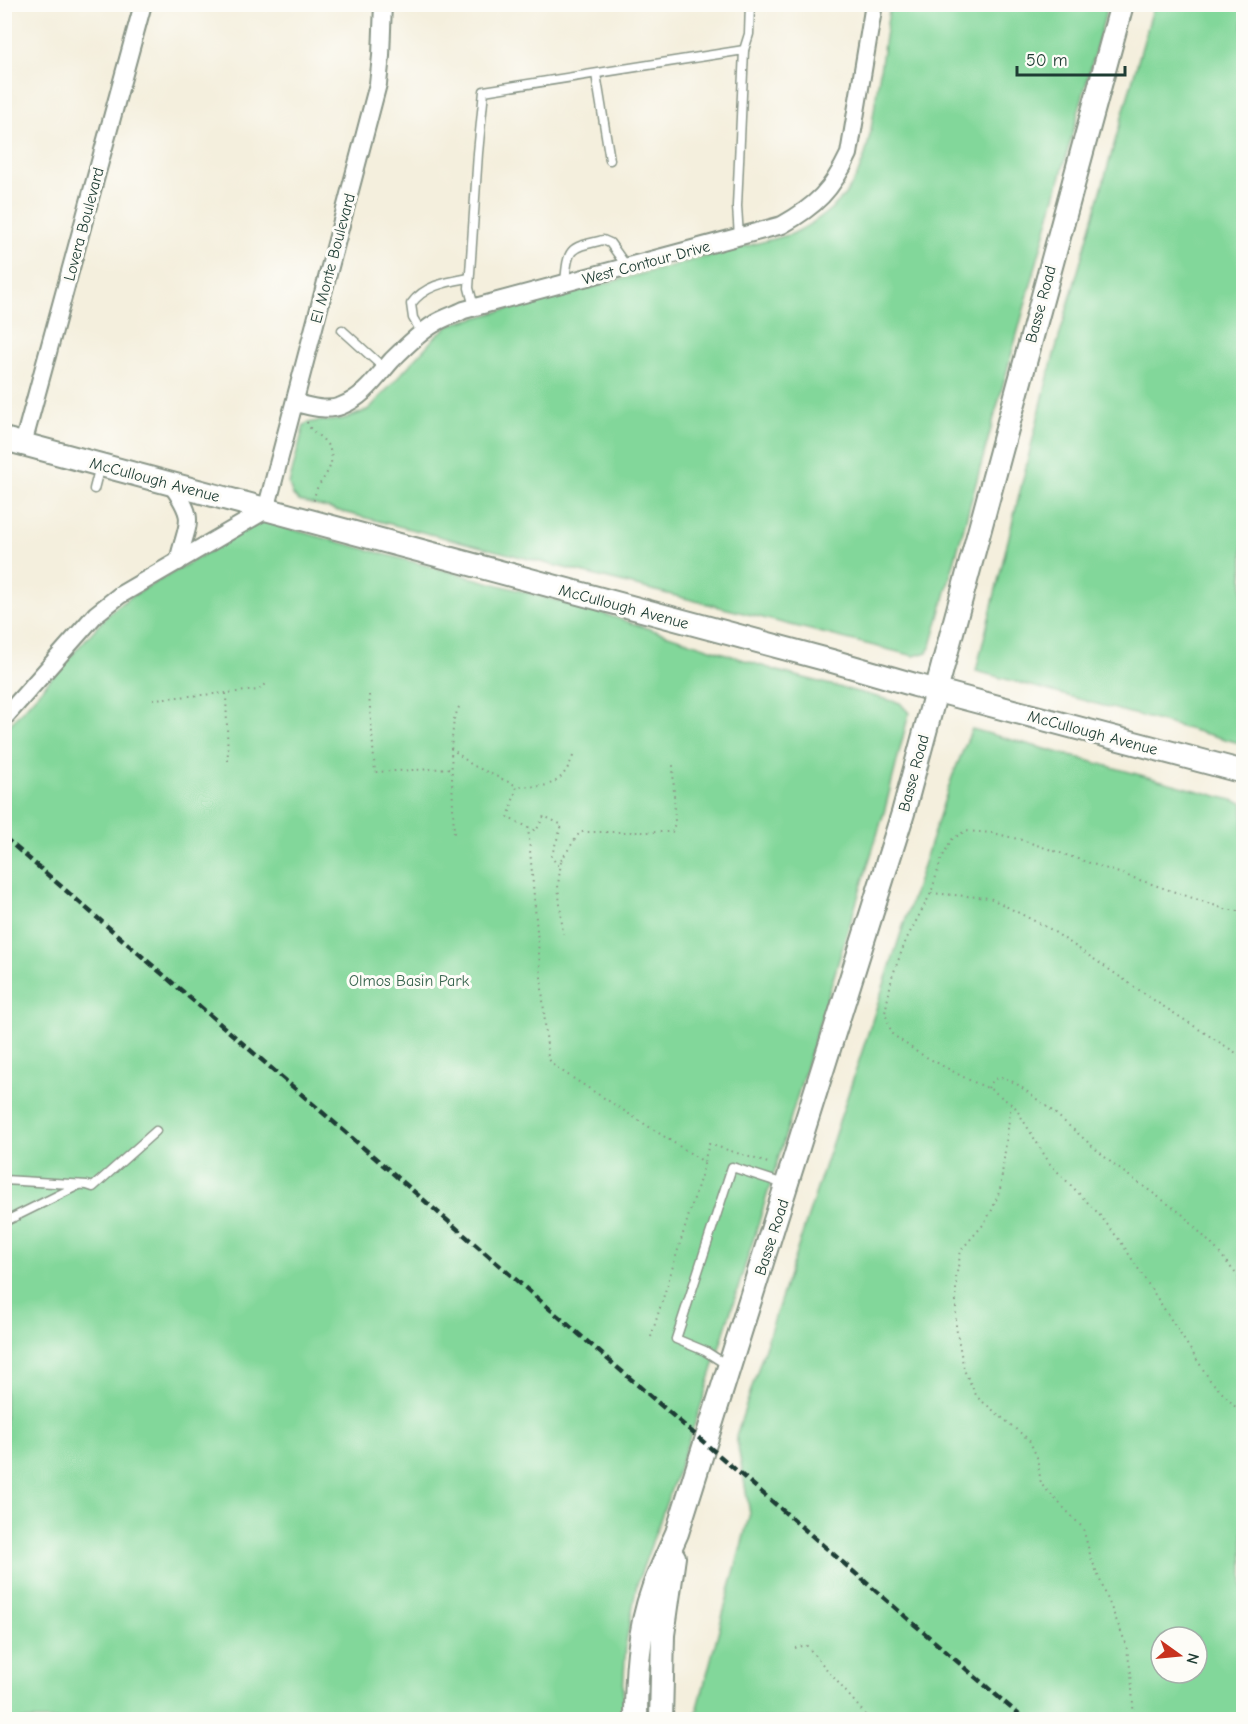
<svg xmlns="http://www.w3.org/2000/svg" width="1248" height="1724" font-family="'Comic Neue',sans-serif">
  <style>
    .green { fill: #82d79a; stroke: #508a67; stroke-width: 1.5; fill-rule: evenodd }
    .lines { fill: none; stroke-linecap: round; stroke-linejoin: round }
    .lane-casing { stroke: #8a9688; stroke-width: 11 }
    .street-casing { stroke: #8a9688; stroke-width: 20 }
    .secondary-casing { stroke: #8a9688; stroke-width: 26 }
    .path { stroke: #8a9688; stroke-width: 2; stroke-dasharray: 1.5 4.5; stroke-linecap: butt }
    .lane { stroke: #fff; stroke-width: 8 }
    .street { stroke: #fff; stroke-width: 16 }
    .secondary { stroke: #fff; stroke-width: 22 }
    .rail { stroke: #1f3d34; stroke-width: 4.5; stroke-dasharray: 9 4.5; stroke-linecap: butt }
    .labels { text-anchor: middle; stroke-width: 6; stroke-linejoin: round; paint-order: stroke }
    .street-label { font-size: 16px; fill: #1f3d34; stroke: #fdfcf7 }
    .park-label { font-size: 16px; fill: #38644e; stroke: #fdfcf7 }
  </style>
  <rect width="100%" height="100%" fill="#fdfcf7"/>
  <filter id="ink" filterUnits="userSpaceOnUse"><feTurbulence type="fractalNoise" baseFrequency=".0167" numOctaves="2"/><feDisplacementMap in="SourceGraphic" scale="12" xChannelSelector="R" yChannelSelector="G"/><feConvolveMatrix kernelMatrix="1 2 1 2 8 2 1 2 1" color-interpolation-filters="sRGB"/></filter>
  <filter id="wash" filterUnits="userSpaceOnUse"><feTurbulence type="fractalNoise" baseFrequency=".008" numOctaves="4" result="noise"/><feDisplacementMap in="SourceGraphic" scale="24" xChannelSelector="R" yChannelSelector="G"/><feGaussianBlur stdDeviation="1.35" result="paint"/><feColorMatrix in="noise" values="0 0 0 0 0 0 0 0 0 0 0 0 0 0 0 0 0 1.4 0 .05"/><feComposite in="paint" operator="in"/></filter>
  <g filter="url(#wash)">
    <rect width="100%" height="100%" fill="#f4efdd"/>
    <!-- green -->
    <g class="green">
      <path d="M890 5H1108L931 646 927 652 914 656 299 501 293 495 289 484 304 425C314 419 326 422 337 420 349 418 359 414 369 409L438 334 452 324 792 234C858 201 867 165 876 96 881 66 885 35 890 5Z"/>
      <path d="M1154 5H1243V744L976 671 1050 369Z"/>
      <path d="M261 521 592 610 781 672 900 703 909 713 885 809 757 1228 699 1412 637 1584 626 1643 623 1692 624 1719 5 1720V730L111 611 132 596Z"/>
      <path d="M972 729 1243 803V1719H695L750 1513 736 1436 952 777ZM1161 1637H1197V1673H1161Z"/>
    </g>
  </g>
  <g filter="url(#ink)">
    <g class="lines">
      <!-- lane casing -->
      <g class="lane-casing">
        <g id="lane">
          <path d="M744 50 749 34 750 4"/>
          <path d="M596 74 610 160"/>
          <path d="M565 283C568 247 569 248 603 240L610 243 627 267"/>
          <path d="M474 307 469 288 478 153 484 91 744 50 737 206 739 237"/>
          <path d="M342 330 385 369"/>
          <path d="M422 333 413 318 411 304C425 285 447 282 469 278"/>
          <path d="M94 489 100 466"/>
          <path d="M4 1180 87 1185 93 1187 156 1131"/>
          <path d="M4 1222 79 1185"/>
          <path d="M727 1365 705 1351 676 1339 732 1167 784 1184"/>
        </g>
      </g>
      <!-- street casing -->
      <g class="street-casing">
        <g id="street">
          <path d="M295 403C310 406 326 412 341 406 364 397 376 378 392 360 404 348 419 333 434 324 443 318 454 315 464 310L782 225C816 206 832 190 849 154L874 4"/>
          <path d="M23 444 143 4"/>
          <path d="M171 484C198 523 187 520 178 562"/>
          <path d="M4 718 96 614 120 595 266 510 378 84 381 56 383 4"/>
        </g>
      </g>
      <!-- secondary casing -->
      <g class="secondary-casing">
        <g id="secondary">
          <path d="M4 439 832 661 915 685 1244 772"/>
          <path d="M636 1720C636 1676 638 1630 653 1589 660 1570 669 1551 677 1533L903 813 1122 4"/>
          <path d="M661 1720 663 1635 674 1557"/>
        </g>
      </g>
      <!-- path -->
      <g class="path">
        <path d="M307 422C310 432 320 435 326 443 338 459 328 472 319 485 315 490 315 497 313 503"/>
        <path d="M369 695 375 772 452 768"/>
        <path d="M153 699 226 693"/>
        <path d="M459 707 454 719 451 748 472 765 517 786"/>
        <path d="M451 748 454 835"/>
        <path d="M573 756C562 786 547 788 517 786L508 818 528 827 548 1058 554 1066 704 1162 709 1144 771 1164"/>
        <path d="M228 761 226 693 258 690 269 682"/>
        <path d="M528 827 536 831 544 816 562 825 551 857 558 865 580 832H672L675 823 673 765"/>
        <path d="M561 862 558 885 563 934"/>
        <path d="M931 893 990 898 1050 929 1158 1003 1244 1058"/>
        <path d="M1244 912 1225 909 1022 840 993 833 965 831 951 840 941 860 931 893 906 940 892 977 885 1013 892 1034 917 1052 967 1079 992 1090 1015 1107 1050 1164 1098 1213 1121 1242 1210 1380 1244 1416"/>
        <path d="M988 1088 994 1079 1003 1077 1017 1084 1051 1110 1114 1165 1182 1214 1217 1250 1244 1284"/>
        <path d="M1011 1104 1000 1190 992 1210 983 1225 961 1250 956 1278V1327L964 1370 977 1397 1029 1440 1037 1457 1041 1484 1083 1528 1091 1558 1126 1644 1131 1673 1134 1720"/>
        <path d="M651 1337 704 1166V1162"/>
        <path d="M795 1648 806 1645 870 1720"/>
      </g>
      <!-- lane -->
      <use href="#lane" class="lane"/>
      <!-- street -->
      <use href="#street" class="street"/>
      <!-- secondary -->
      <use href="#secondary" class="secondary"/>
      <!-- rail -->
      <path class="rail" d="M4 837 1025 1720"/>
    </g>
  </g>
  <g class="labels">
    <!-- street labels -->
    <g class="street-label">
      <text transform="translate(83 224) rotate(-75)" y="6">Lovera Boulevard</text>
      <text transform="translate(332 258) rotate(-75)" y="6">El Monte Boulevard</text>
      <text transform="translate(646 262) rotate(-15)" y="6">West Contour Drive</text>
      <text transform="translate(1040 304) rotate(-75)" y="6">Basse Road</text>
      <text transform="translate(155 479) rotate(15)" y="6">McCullough Avenue</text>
      <text transform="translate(624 606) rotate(15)" y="6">McCullough Avenue</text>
      <text transform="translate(1093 732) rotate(15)" y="6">McCullough Avenue</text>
      <text transform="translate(913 773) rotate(-75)" y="6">Basse Road</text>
      <text transform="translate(771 1237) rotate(-72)" y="6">Basse Road</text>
    </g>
    <!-- park labels -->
    <g class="park-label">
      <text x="409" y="986">Olmos Basin Park</text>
    </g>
  </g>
  <!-- margin -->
  <rect width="1248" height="1724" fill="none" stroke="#fdfcf7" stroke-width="24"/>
  <!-- north arrow -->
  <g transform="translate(1179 1655) rotate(105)"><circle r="28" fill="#fdfcf7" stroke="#a4b0a9" stroke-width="1.5"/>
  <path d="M0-4.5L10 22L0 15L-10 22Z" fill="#c8321e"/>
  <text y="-9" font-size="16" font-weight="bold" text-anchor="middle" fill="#1f3d34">N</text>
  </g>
  <!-- scale -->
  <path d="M1017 66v9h108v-9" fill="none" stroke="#1f3d34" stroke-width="3"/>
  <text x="1026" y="66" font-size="18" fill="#1f3d34" stroke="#fdfcf7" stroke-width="4.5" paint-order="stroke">50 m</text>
</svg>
